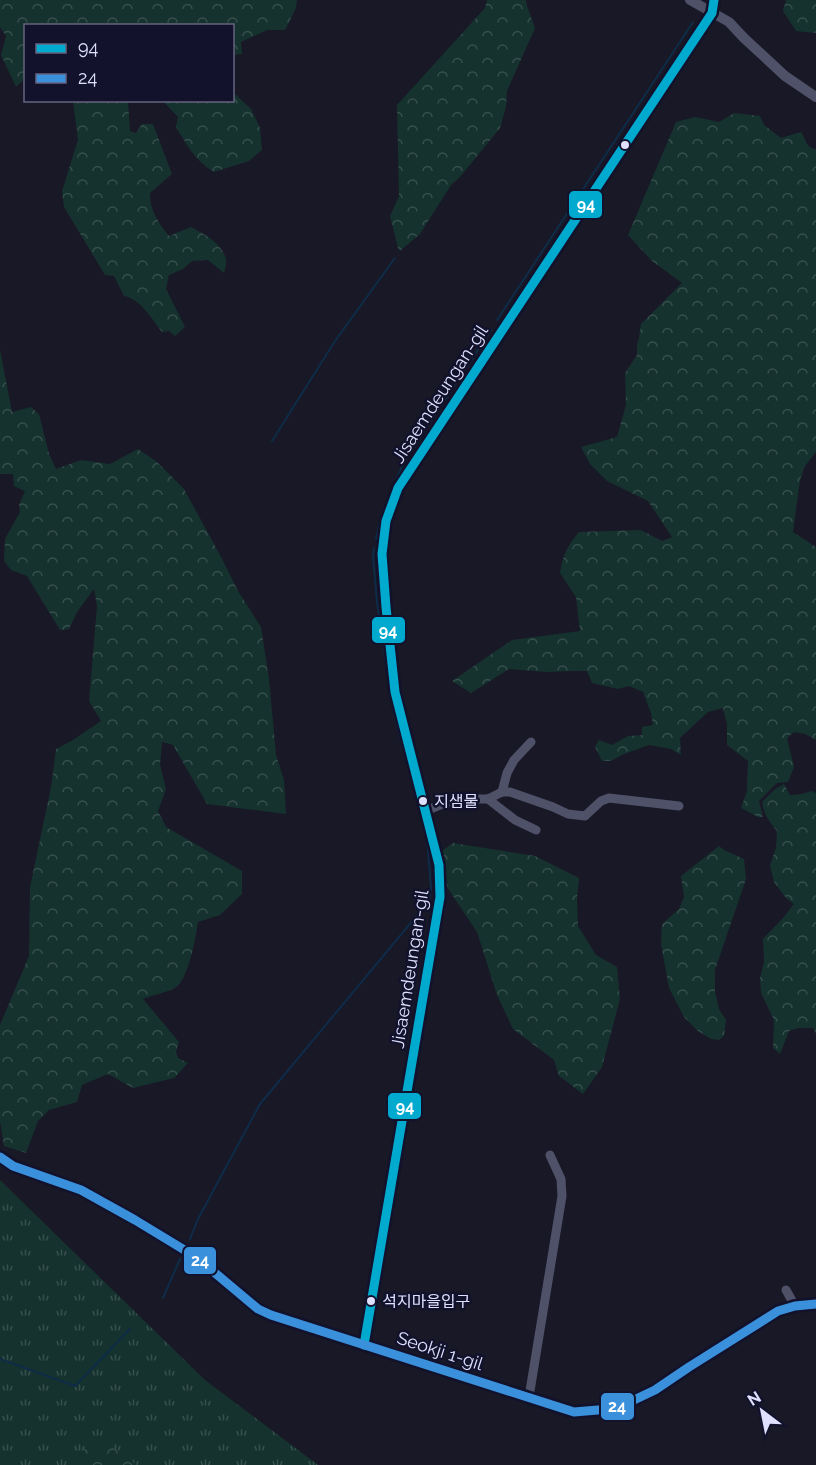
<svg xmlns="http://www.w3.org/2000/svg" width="816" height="1465" font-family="Raleway,'Noto Sans KR',sans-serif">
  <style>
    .grass { fill: url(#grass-tufts) }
    .forest { fill: url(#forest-crowns) }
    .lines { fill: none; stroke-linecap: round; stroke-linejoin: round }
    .stream { stroke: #0e2c48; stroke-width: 2 }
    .minor { stroke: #4e5167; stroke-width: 9 }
    .tertiary { stroke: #4e5167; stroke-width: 10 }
    .bus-1-casing { stroke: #12122c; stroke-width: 14 }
    .bus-2-casing { stroke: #12122c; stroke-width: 14 }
    .bus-1 { stroke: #00a9ce; stroke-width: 9 }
    .bus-2 { stroke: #3a90db; stroke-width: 9 }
    .bus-dot { fill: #dee0fe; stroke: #12122c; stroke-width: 2 }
    .labels { text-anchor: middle; stroke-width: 5; stroke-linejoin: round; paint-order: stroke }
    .bus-label { font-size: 16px; fill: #dee0fe; stroke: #12122c; text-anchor: start }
    .street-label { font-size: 18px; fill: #dee0fe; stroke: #12122c }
    .line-badge { stroke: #12122c; stroke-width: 2 }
    .badge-label { font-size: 16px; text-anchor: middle; font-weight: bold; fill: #fff }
  </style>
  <defs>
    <pattern id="grass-tufts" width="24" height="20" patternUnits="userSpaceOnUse" patternTransform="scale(1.5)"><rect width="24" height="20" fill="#15322e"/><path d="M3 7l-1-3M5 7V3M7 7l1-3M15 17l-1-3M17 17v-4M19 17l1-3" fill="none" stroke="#374f4d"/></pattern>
    <pattern id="forest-crowns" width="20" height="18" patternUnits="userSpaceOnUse" patternTransform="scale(1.5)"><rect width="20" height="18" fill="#15322e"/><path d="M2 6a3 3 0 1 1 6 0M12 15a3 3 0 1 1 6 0" fill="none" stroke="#374f4d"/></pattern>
  </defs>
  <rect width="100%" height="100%" fill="#181826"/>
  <!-- grass -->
  <path class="grass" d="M0 1180 205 1380 318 1465H0Z"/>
  <!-- forest -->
  <g class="forest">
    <path d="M0 0H297L296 8 285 30H267L241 42 242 54 233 55 232 26H26L25 78 16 87 1 55 6 36 0 27Z"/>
    <path d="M487 0H526L527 6 535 28 507 91 506 107 500 128 460 177 451 185 420 234 400 251 398 248 390 216 399 196 397 105 485 8Z"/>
    <path d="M786 0H816V33L796 31 783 11Z"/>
    <path d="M233 92 251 109 260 128 262 150 249 161 214 172C195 161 187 145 176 127L178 117 163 101 232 100Z"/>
    <path d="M73 101H128L130 131 136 133 142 124H153L172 174 150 193C149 209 159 224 169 236L191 227C204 234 222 243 226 259 227 263 225 268 224 273L208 260 192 261 183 269 169 275 166 289 185 327 175 336 169 331 162 332C153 320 139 298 124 296L114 276 105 275 64 207 62 191 78 140Z"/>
    <path d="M734 113 760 116 764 125 781 138 801 132C807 140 805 148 816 149V452L805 466 800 480 793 532 816 547V740L805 734 794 732 787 738 794 767 788 782 777 783 759 801 763 817H758L741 808 747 791 748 761 727 745V724L723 708 708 712 680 738 681 755 671 749 649 745 624 754 611 761H602L595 747 599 740 612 745 628 736 642 735V727L653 725 651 713 643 692 629 686 618 689 592 683 587 671H572L547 672 509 669 471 693 452 681 512 640 580 631 576 597 560 573C563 555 567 546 579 532L641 530 662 541 672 537 648 501 607 481 590 464 581 447 617 437 626 405 625 373 637 355V344L639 338 641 324 682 283 652 261 628 235 676 122 695 117 719 122Z"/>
    <path d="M0 350 12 412 31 407 39 414 49 454 56 469 81 460 110 464 138 449 157 462 184 489 220 555 238 591 261 627 269 679 276 755 284 780 286 814 207 804 173 745 162 742 160 765 166 789 158 811 166 827 242 871V894L220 915 198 922C196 937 188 981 175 988 165 993 153 995 143 999L179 1042 176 1051 178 1058 188 1063 174 1078 133 1088 108 1074 82 1085 77 1102 49 1110 38 1121 26 1153 4 1146 0 1121V1025L29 956 30 887 51 787 56 749 73 740 101 721 89 701 97 606 94 589 77 612 69 629 60 630 27 576 11 570 4 561 5 539 20 512 19 505 25 491 14 486 13 474H0Z"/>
    <path d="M784 784 790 795 802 794 811 791 816 793V1034L813 1028H798L789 1031 780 1054 773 1048 774 1020 761 993 760 978 764 962 763 939 783 918 794 904 786 898 774 882 770 865 776 848 777 831C769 822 764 814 762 802L775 789Z"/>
    <path d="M453 843 535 856 579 878 577 898 578 926 596 955 617 967 620 999 602 1067 583 1094 559 1076 554 1060 513 1029 497 995 477 932 447 887 443 850Z"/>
    <path d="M719 846 724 850 744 859 746 879 715 970V992L719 1009 726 1020 724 1036 719 1040 711 1039 698 1031 684 1017 669 988 661 944 662 924 679 909 684 897 681 876Z"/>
    <path d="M105 1441 137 1465H106L105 1464 101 1465H79L83 1449Z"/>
  </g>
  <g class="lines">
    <!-- stream -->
    <g class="stream">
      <path d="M497 320 693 22"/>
      <path d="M272 441 335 341 395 258"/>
      <path d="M394 485 405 460 491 330"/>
      <path d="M376 539 381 517 391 493"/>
      <path d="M374 548 373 557 377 602 387 670"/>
      <path d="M392 702 395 718 417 801"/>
      <path d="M190 1239 198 1219 260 1104 429 901 431 888 427 839"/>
      <path d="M163 1298 180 1259"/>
      <path d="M0 1359 75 1386 130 1329"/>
    </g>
    <!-- minor -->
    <g class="minor">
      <path d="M712 13 714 0"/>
      <path d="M502 792 507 773 514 760 531 742"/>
      <path d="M488 799 515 820 536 830"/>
      <path d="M425 811 440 805 460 799H488L502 792H510L553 807 568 814 585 816 601 801 609 798 679 806"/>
      <path d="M786 1290 795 1306"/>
      <path d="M529 1397 562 1196 561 1179 550 1155"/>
    </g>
    <!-- tertiary -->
    <g class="tertiary">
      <path d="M690 0 729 22 744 38 785 76 816 97"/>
      <path d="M0 1157 13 1166 81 1190 135 1220 196 1257 258 1309 271 1315 574 1412 610 1409 634 1400 655 1390 689 1367 778 1311 795 1306 816 1304"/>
      <path d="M364 1345 440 897 439 865 395 692 386 607 382 554 386 521 398 488 712 13"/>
    </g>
    <!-- bus-1 casing -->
    <g class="bus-1-casing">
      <path id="bus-1" d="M364 1345 440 897 439 865 395 692 386 607 382 554 386 521 398 488 712 13 714 0"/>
    </g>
    <!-- bus-2 casing -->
    <g class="bus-2-casing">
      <path id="bus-2" d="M0 1157 13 1166 81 1190 135 1220 196 1257 258 1309 271 1315 574 1412 610 1409 634 1400 655 1390 689 1367 778 1311 795 1306 816 1304"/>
    </g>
    <!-- bus-1 -->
    <use href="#bus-1" class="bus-1"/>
    <!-- bus-2 -->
    <use href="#bus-2" class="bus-2"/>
  </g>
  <!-- markers -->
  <g class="bus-dot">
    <circle cx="625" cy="145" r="5"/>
    <circle cx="423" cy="801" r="5"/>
    <circle cx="371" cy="1301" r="5"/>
  </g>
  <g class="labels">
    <!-- bus labels -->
    <g class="bus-label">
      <text x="434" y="807">지샘물</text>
      <text x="382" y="1307">석지마을입구</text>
    </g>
    <!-- street labels -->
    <g class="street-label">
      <text transform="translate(440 394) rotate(-57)" y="6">Jisaemdeungan-gil</text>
      <text transform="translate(410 969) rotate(-81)" y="6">Jisaemdeungan-gil</text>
      <text transform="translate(440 1351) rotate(18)" y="6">Seokji 1-gil</text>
    </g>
  </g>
  <g class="line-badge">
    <rect x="568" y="190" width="35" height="29" rx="6" fill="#00a9ce"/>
    <rect x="371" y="616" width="35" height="28" rx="6" fill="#00a9ce"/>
    <rect x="387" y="1092" width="35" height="28" rx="6" fill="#00a9ce"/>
    <rect x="183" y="1246" width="34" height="29" rx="6" fill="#3a90db"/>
    <rect x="600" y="1392" width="35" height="29" rx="6" fill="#3a90db"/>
  </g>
  <g class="badge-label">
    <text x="586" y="210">94</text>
    <text x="388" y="636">94</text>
    <text x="405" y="1112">94</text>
    <text x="200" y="1266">24</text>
    <text x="617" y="1412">24</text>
  </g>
  <!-- legend -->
  <rect x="24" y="24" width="210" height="78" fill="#12122c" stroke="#646480" stroke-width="1.5"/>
  <rect x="36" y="44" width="30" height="9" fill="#00a9ce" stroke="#646480" stroke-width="1.5"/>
  <text x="78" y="54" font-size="18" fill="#dee0fe">94</text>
  <rect x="36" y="74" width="30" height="9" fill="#3a90db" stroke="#646480" stroke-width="1.5"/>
  <text x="78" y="84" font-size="18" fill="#dee0fe">24</text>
  <!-- north arrow -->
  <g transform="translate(762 1411) rotate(328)" stroke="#12122c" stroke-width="4.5" paint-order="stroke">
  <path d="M0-4.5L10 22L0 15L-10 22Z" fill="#dee0fe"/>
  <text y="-9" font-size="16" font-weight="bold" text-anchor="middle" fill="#dee0fe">N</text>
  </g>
</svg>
